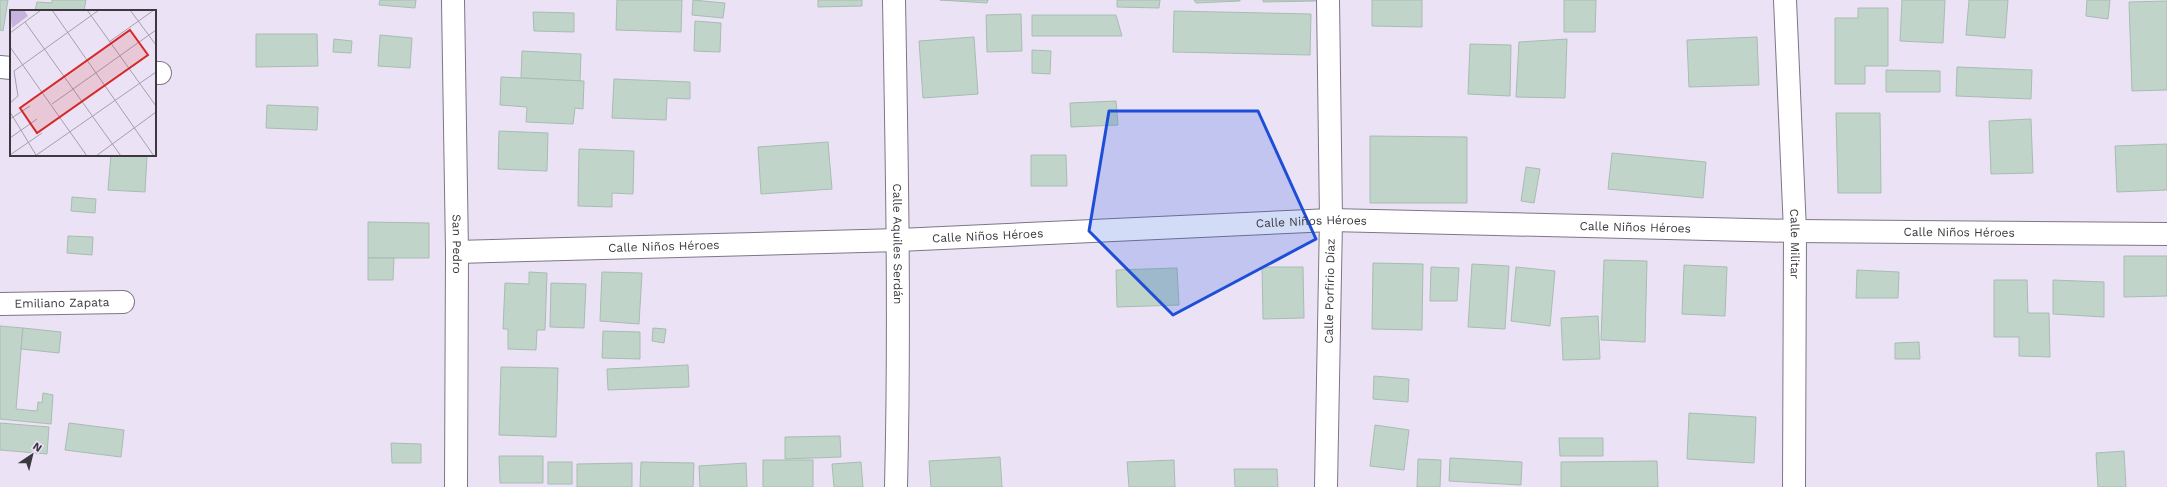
<svg xmlns="http://www.w3.org/2000/svg" width="2167" height="487" font-family="'Work Sans',sans-serif">
  <style>
    .building { fill: #c0d4ca; stroke: #a8bcb2 }
    .lines { fill: none; stroke-linecap: round; stroke-linejoin: round }
    .minor-casing { stroke: #7e7687; stroke-width: 24 }
    .minor { stroke: #fff; stroke-width: 22 }
    .marked { fill: #1d4ed8; fill-opacity: 0.2; stroke: #1d4ed8; stroke-width: 3; stroke-linejoin: round }
    .labels { text-anchor: middle; stroke-width: 3.5; stroke-linejoin: round; paint-order: stroke }
    .street-label { font-size: 12px; fill: #3b383f; stroke: #ebe3f5 }
    .inset-road { fill: none; stroke: #a59fac; stroke-width: 1 }
    .view { fill: #d62828; fill-opacity: 0.15; stroke: #d62828; stroke-width: 2 }
    .inset-edge { fill: none; stroke: #3b383f; stroke-width: 2 }
  </style>
  <rect width="100%" height="100%" fill="#ebe3f5"/>
  <!-- building -->
  <g class="building">
    <path d="M0 0H8L3 31 0 30Z"/>
    <path d="M52 0H86L84 11H35L37 2 52 3Z"/>
    <path d="M380 0H416L415 8 379 5Z"/>
    <path d="M617 0H682L681 32 616 30Z"/>
    <path d="M693 0 725 3 723 18 692 15Z"/>
    <path d="M818 0H862V6L818 7Z"/>
    <path d="M940 0H988L987 3Z"/>
    <path d="M1117 0H1160L1159 8 1117 7Z"/>
    <path d="M1194 0H1240V1L1196 3Z"/>
    <path d="M1263 0H1318V1L1263 2Z"/>
    <path d="M1372 0H1422V27L1372 26Z"/>
    <path d="M1564 0H1596L1595 32H1564Z"/>
    <path d="M1902 0H1945L1943 43 1900 41Z"/>
    <path d="M1969 0H2008L2005 38 1966 35Z"/>
    <path d="M2087 0H2110L2108 19 2086 16Z"/>
    <path d="M2167 1V90L2132 91 2129 2Z"/>
    <path d="M1858 8H1888V66H1865V84H1835V18H1858Z"/>
    <path d="M1174 11 1311 14 1310 55 1173 52Z"/>
    <path d="M533 12 574 13V32L534 31Z"/>
    <path d="M1021 14 1022 51 987 52 986 15Z"/>
    <path d="M1032 15H1116L1122 36H1032Z"/>
    <path d="M695 21 721 23 720 52 694 51Z"/>
    <path d="M256 34H317L318 66 256 67Z"/>
    <path d="M380 35 412 38 410 68 378 66Z"/>
    <path d="M974 37 978 94 923 98 919 41Z"/>
    <path d="M1757 37 1759 85 1689 87 1687 40Z"/>
    <path d="M334 39 352 41 351 53 333 52Z"/>
    <path d="M1567 39 1565 98 1516 97 1519 42Z"/>
    <path d="M1470 44 1511 45 1510 96 1468 94Z"/>
    <path d="M1032 50 1051 51 1050 74 1032 73Z"/>
    <path d="M522 51 581 54 580 81 521 78Z"/>
    <path d="M1957 67 2032 70 2031 99 1956 96Z"/>
    <path d="M1886 70 1940 71V92H1886Z"/>
    <path d="M501 77 584 81 583 109 575 108 573 124 526 122 527 107 500 105Z"/>
    <path d="M614 79 690 82V99L667 98 666 120 612 118Z"/>
    <path d="M1116 101 1118 125 1071 127 1070 103Z"/>
    <path d="M267 105 318 107 317 130 266 128Z"/>
    <path d="M1836 113H1880L1881 193H1838Z"/>
    <path d="M2031 119 2033 173 1991 174 1989 121Z"/>
    <path d="M499 131 548 133 547 171 498 169Z"/>
    <path d="M1370 136 1467 137V203H1370Z"/>
    <path d="M828 142 832 189 761 194 758 147Z"/>
    <path d="M2167 144V190L2117 192 2115 146Z"/>
    <path d="M579 149 634 151 633 194 612 193V207L578 206Z"/>
    <path d="M1612 153 1706 162 1703 198 1608 189Z"/>
    <path d="M111 155 147 156 145 192 108 190Z"/>
    <path d="M1031 155H1066L1067 186H1031Z"/>
    <path d="M1526 167 1540 169 1534 203 1521 201Z"/>
    <path d="M72 197 96 199 95 213 71 211Z"/>
    <path d="M368 222 429 223V258H368Z"/>
    <path d="M68 236 93 237 92 255 67 253Z"/>
    <path d="M2124 256H2167V296L2124 297Z"/>
    <path d="M368 258H394L393 280H368Z"/>
    <path d="M1604 260 1647 261 1645 342 1601 340Z"/>
    <path d="M1373 263 1423 264 1422 330 1372 329Z"/>
    <path d="M1472 264 1509 266 1505 329 1468 327Z"/>
    <path d="M1684 265 1727 267 1725 316 1682 314Z"/>
    <path d="M1262 267H1303L1304 318 1263 319Z"/>
    <path d="M1431 267 1459 268 1457 301H1430Z"/>
    <path d="M1516 267 1555 271 1550 326 1511 321Z"/>
    <path d="M1177 268 1179 305 1117 307 1116 270Z"/>
    <path d="M1857 270 1899 272 1898 298H1856Z"/>
    <path d="M529 272 547 273 545 330H537L536 350 508 349V329H503L505 283 529 284Z"/>
    <path d="M602 272 642 273 639 324 600 321Z"/>
    <path d="M1994 280H2027L2028 313H2049L2050 357 2019 356V337H1994Z"/>
    <path d="M2053 280 2104 282V317L2053 314Z"/>
    <path d="M551 283 586 284 584 328 550 327Z"/>
    <path d="M1598 316 1600 359 1563 360 1561 318Z"/>
    <path d="M0 326 23 328 16 409 37 411 38 402 42 403 43 393 53 395 51 424 0 419Z"/>
    <path d="M23 328 61 332 59 353 21 349Z"/>
    <path d="M653 328 666 329 664 343 652 341Z"/>
    <path d="M603 331 640 332V359L602 358Z"/>
    <path d="M1919 342 1920 359H1895V343Z"/>
    <path d="M688 365 689 387 608 390 607 369Z"/>
    <path d="M501 367 558 368 556 437 499 435Z"/>
    <path d="M1374 376 1409 379 1408 402 1373 399Z"/>
    <path d="M1689 413 1756 417 1754 463 1687 459Z"/>
    <path d="M0 423 49 427 47 454 0 450Z"/>
    <path d="M69 423 124 430 121 457 65 450Z"/>
    <path d="M1375 425 1409 430 1404 470 1370 466Z"/>
    <path d="M840 436 841 457 785 459V437Z"/>
    <path d="M1559 438H1603V456H1560Z"/>
    <path d="M391 443 421 444V463H392Z"/>
    <path d="M2124 451 2126 487H2098L2096 453Z"/>
    <path d="M499 456H543V483H500Z"/>
    <path d="M1000 457 1002 487H931L929 461Z"/>
    <path d="M1450 458 1522 462 1521 485 1449 481Z"/>
    <path d="M1418 459 1441 460 1440 487H1417Z"/>
    <rect x="763" y="460" width="50" height="27"/>
    <path d="M1174 460 1175 487H1129L1127 462Z"/>
    <path d="M1657 461 1658 487H1561V462Z"/>
    <rect x="548" y="462" width="24" height="22"/>
    <path d="M641 462 694 463 693 487H640Z"/>
    <path d="M861 462 863 487H834L832 464Z"/>
    <path d="M632 463V487H577V464Z"/>
    <path d="M746 463 747 487H700L699 466Z"/>
    <path d="M1234 469H1277L1278 487H1235Z"/>
  </g>
  <g class="lines">
    <!-- minor casing -->
    <g class="minor-casing">
      <g id="minor">
        <path id="s1" d="M453 0 457 252 456 487"/>
        <path id="s2" d="M894 0C897 162 900 324 896 487"/>
        <path id="s3" d="M1785 0 1795 231 1794 487"/>
        <path d="M0 67 11 68"/>
        <path d="M155 73H160"/>
        <path id="s4" d="M457 252 899 240 1331 220 1795 231 2167 234"/>
        <path id="s5" d="M0 304 123 302"/>
        <path id="s6" d="M1326 487 1331 220 1328 0"/>
      </g>
    </g>
    <!-- minor -->
    <use href="#minor" class="minor"/>
  </g>
  <!-- marked area -->
  <path class="marked" d="M1109 111H1258L1316 239 1173 315 1089 231Z"/>
  <g class="labels">
    <!-- street labels -->
    <g class="street-label">
      <text dy="4" stroke="none"><textPath href="#s4" startOffset="855">Calle Niños Héroes</textPath></text>
      <text dy="4" stroke="none"><textPath href="#s4" startOffset="1179">Calle Niños Héroes</textPath></text>
      <text dy="4" stroke="none"><textPath href="#s4" startOffset="1503">Calle Niños Héroes</textPath></text>
      <text dy="4" stroke="none"><textPath href="#s4" startOffset="531">Calle Niños Héroes</textPath></text>
      <text dy="4" stroke="none"><textPath href="#s1" startOffset="244">San Pedro</textPath></text>
      <text dy="4" stroke="none"><textPath href="#s2" startOffset="244">Calle Aquiles Serdán</textPath></text>
      <text dy="4" stroke="none"><textPath href="#s3" startOffset="244">Calle Militar</textPath></text>
      <text dy="4" stroke="none"><textPath href="#s4" startOffset="207">Calle Niños Héroes</textPath></text>
      <text dy="4" stroke="none"><textPath href="#s6" startOffset="196">Calle Porfirio Díaz</textPath></text>
      <text dy="4" stroke="none"><textPath href="#s5" startOffset="62">Emiliano Zapata</textPath></text>
    </g>
  </g>
  <!-- overview -->
  <g transform="translate(10 10)">
    <rect width="146" height="146" fill="#ebe3f5"/>
    <path d="M0 0H14L18 6 2 18Z" fill="#c7b3df"/>
    <path class="inset-road" d="M42 0 144 146M77 0 146 96M120 0 146 35M15 12 111 146M0 23 31 0M99 32 144 0M0 37 77 146M0 93 8 86 4 61 89 0M42 94 146 20M0 102 26 145M0 109 20 96M0 128 27 109M0 145 32 123M25 146 146 62M86 146 146 102"/>
    <path class="view" d="M120 20 138 45 27 123 10 98Z"/>
    <rect width="146" height="146" class="inset-edge"/>
  </g>
  <!-- north arrow -->
  <g transform="translate(32 455) rotate(35)" stroke="#ebe3f5" stroke-width="3" paint-order="stroke">
  <path d="M0-3L7 15L0 10L-7 15Z" fill="#3b383f"/>
  <text y="-6" font-size="11" font-weight="bold" text-anchor="middle" fill="#3b383f">N</text>
  </g>
</svg>
